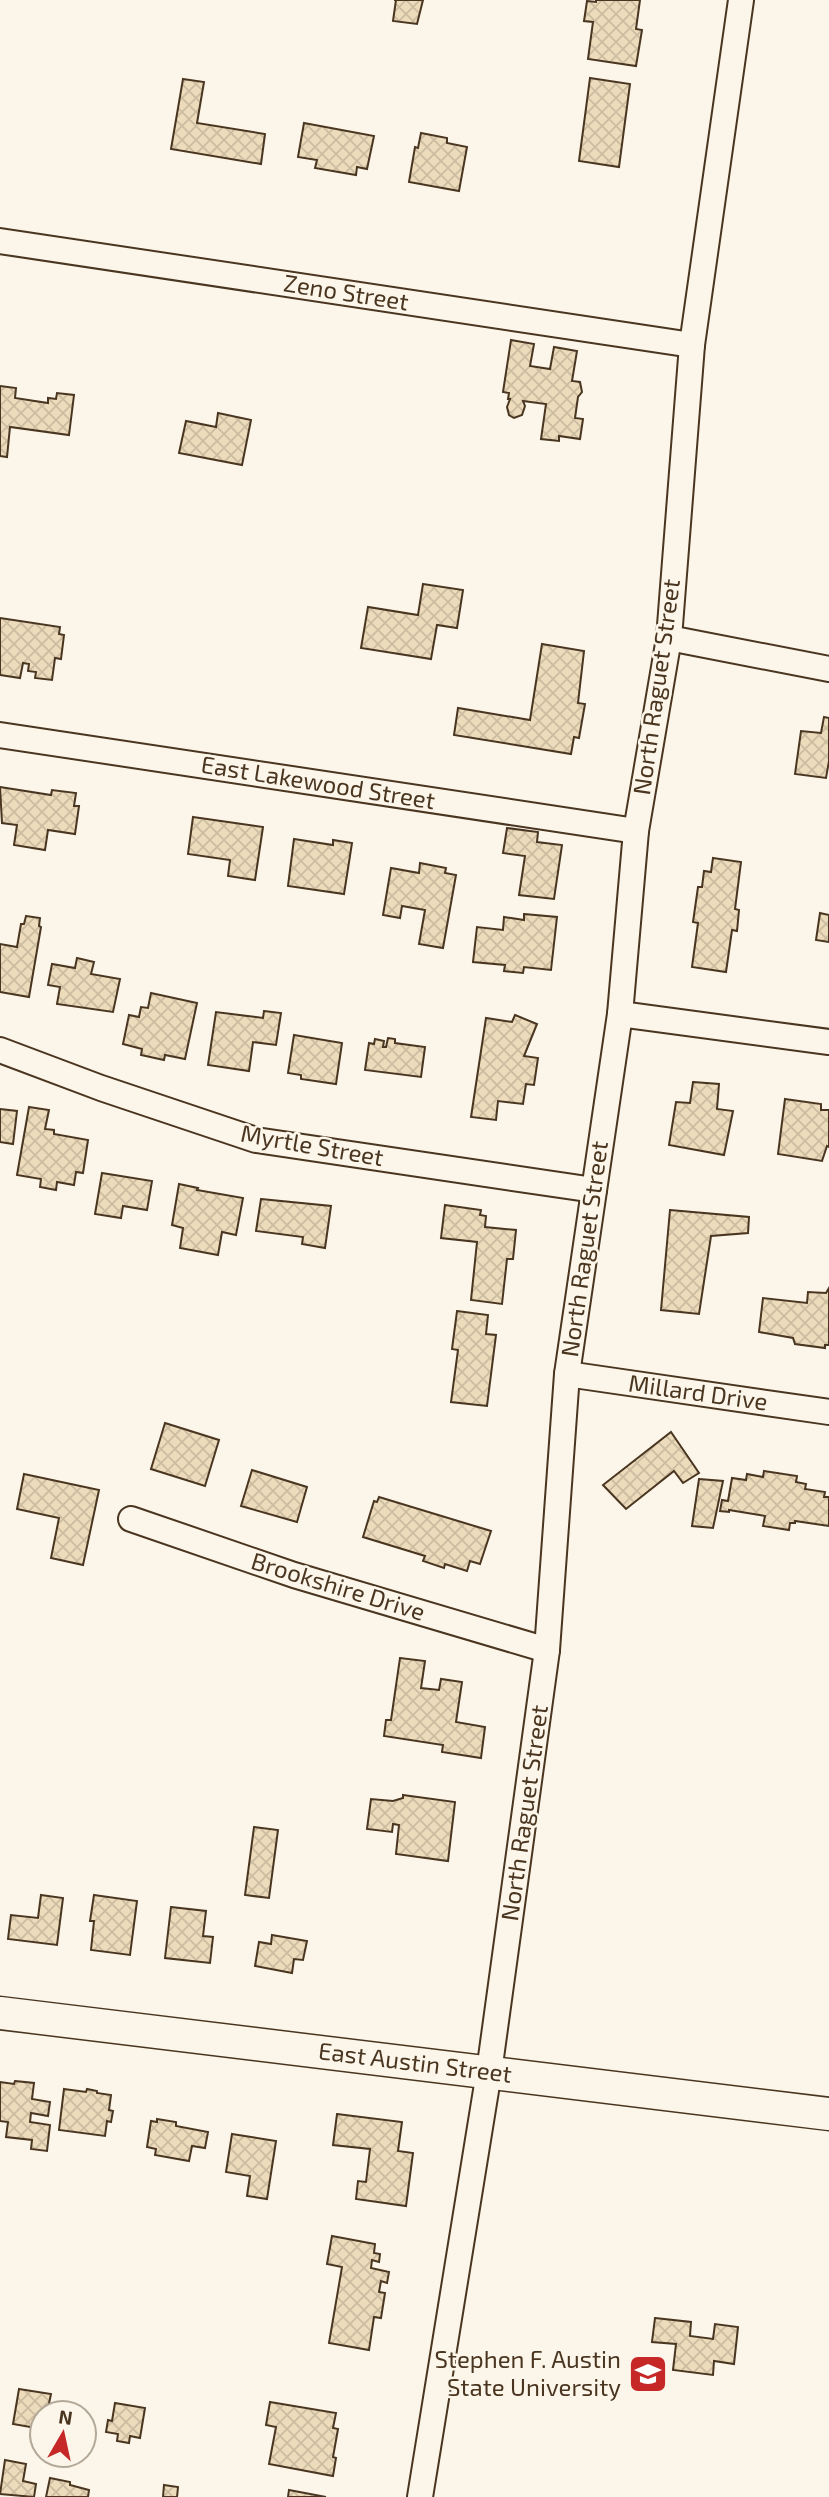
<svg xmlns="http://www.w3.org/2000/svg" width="829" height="2497" font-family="'Exo 2',sans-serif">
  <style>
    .building { fill: url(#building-cross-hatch); stroke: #4a3520; stroke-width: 2 }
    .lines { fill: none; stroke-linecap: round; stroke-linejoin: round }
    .minor-casing { stroke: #4a3520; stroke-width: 28 }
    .major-casing { stroke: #4a3520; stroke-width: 35 }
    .minor { stroke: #fbf6e9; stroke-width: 24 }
    .major { stroke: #fbf6e9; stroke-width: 32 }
    .labels { text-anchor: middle; stroke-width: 5; stroke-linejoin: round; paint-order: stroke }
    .street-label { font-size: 24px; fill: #4a3520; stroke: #fbf6e9 }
    .poi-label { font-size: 24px; fill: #4a3520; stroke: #fbf6e9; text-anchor: end }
  </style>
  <defs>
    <pattern id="building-cross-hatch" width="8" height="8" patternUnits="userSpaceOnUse" patternTransform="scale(1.75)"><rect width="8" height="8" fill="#ecdcbc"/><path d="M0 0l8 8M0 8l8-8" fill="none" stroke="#ccbda1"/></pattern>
  </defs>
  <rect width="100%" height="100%" fill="#fbf6e9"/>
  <!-- building -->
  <g class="building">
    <path d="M394 0H423L417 24 393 21 396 0Z"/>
    <path d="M596 0H640L636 29 642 30 636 66 588 59 593 22 584 21 587 1 596 2Z"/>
    <path d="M590 78 630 84 619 167 579 161Z"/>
    <path d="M183 79 204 82 197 123 265 134 261 164 171 149Z"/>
    <path d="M304 123 374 136 367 169 357 167 356 175 315 168 317 160 298 157Z"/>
    <path d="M421 133 447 138V143L467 147 459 191 409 182 415 147 418 148Z"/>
    <path d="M511 340 534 344 530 366 550 369 554 347 577 351 572 381 580 382 582 392 578 397 575 418 583 419 580 439 559 436V441L541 439 546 404 523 401 525 406 522 415 514 418 509 415 507 407 510 399H508L509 393 503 392Z"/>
    <path d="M0 386 16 388 15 398 48 403V398L56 399 57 393 74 395 69 435 10 427 7 457 0 456Z"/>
    <path d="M218 413 251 420 242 465 179 453 186 421 216 427Z"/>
    <path d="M423 584 463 590 457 628 437 625 431 659 361 648 368 607 418 615Z"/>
    <path d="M0 618 60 627 59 634 64 635 61 659 55 658 52 680 35 678 36 672 28 671 29 664 23 663 20 678 0 675Z"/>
    <path d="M542 644 584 651 578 703 585 704 579 738 574 737 571 754 454 735 458 708 530 720Z"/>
    <path d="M824 717 829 718V761L826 778 795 774 801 731 821 733Z"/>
    <path d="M0 787 51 795 52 790 76 793 74 806H79L75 834 48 830 45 850 14 845 17 825 2 823Z"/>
    <path d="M193 817 263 827 255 880 228 876 230 860 188 854Z"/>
    <path d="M507 828 538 832 537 842 562 845 554 899 519 895 525 856 503 853Z"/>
    <path d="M294 839 333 845V840L352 843 344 894 288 886Z"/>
    <path d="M713 858 741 862 735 909 739 910 737 931 732 930 726 972 692 967 698 923 693 922 698 887H702L704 871 711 872Z"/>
    <path d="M420 863 446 868 445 873 456 875 443 948 419 944 425 910 402 906 400 918 383 915 391 868 419 873Z"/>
    <path d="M820 913 829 915V942L816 940Z"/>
    <path d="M524 914 557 917 551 970 524 967 523 973 504 971 505 965 473 962 477 927 503 930 504 917 524 920Z"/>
    <path d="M26 916 40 918 39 926 41 927 29 997 0 992V944L17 947 21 924H24Z"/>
    <path d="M77 958 94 962 91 974 120 979 113 1012 57 1004 60 987 48 985 52 964 75 968Z"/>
    <path d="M151 993 197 1003 185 1059 165 1055 164 1060 141 1055 142 1049 123 1044 129 1015 139 1017 141 1007 148 1008Z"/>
    <path d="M264 1011 281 1013 276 1045 253 1042 249 1071 208 1065 216 1012 263 1018Z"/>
    <path d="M515 1015 537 1024 524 1056 538 1058 534 1085 526 1084 523 1104 498 1101 496 1120 471 1117 486 1018 512 1022Z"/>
    <path d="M294 1035 342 1043 336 1084 301 1079V1075L288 1073Z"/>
    <path d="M388 1038 395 1039V1043L425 1047 421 1077 365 1070 369 1043 374 1044 375 1039 384 1041 383 1047H386Z"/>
    <path d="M693 1082 719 1084 717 1109 733 1111 724 1155 669 1145 676 1102 690 1103Z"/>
    <path d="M785 1099 821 1104V1110H829V1147L827 1146 822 1161 778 1154Z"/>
    <path d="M29 1107 49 1110 45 1129 54 1130V1134L88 1140 83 1173 76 1172 74 1185 57 1182 56 1190 40 1187 41 1179 17 1175Z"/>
    <path d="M0 1109 17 1111 13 1144 0 1142Z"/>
    <path d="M102 1173 152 1181 147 1210 123 1206 121 1218 95 1214Z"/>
    <path d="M179 1184 198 1188 197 1190 243 1198 236 1235 222 1232 218 1255 180 1248 183 1228 172 1225Z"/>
    <path d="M261 1199 331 1206 325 1248 302 1244 303 1237 256 1231Z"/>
    <path d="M445 1205 481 1210 480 1215 486 1216 485 1227 516 1230 513 1259H507L502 1304 471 1300 477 1242 441 1238Z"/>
    <path d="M670 1210 749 1217 748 1233 711 1236 699 1314 661 1310Z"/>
    <path d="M829 1288V1345H825V1348L795 1344 793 1338 759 1332 763 1298 807 1303 808 1292 826 1293Z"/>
    <path d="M457 1311 488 1315 486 1334 496 1335 487 1406 451 1402 458 1350 452 1349Z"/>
    <path d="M165 1423 219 1440 205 1486 151 1469Z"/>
    <path d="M671 1432 699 1473 683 1483 674 1471 626 1509 603 1485Z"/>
    <path d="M252 1470 307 1487 297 1522 241 1506Z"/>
    <path d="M764 1471 797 1476 796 1482 806 1484 805 1489 825 1492 824 1497H829V1526L795 1521V1523H790L789 1530 763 1526 765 1516 729 1510V1512L720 1511 722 1500 728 1501 732 1478 746 1480 747 1474 763 1477Z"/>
    <path d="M24 1474 99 1490 83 1565 51 1558 59 1518 17 1509Z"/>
    <path d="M699 1479 723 1481 713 1528 692 1526Z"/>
    <path d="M379 1497 491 1531 480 1564 470 1561 467 1571 445 1564 444 1568 423 1561 425 1556 363 1537 374 1501 377 1502Z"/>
    <path d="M400 1658 425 1661 421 1688 439 1690 441 1679 462 1682 456 1722 485 1727 481 1758 442 1752 443 1745 384 1736 386 1720H391Z"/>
    <path d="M403 1795 455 1802 448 1861 396 1854 399 1825 393 1824 392 1832 367 1829 371 1799 393 1801 403 1798Z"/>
    <path d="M254 1827 278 1830 269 1898 245 1895Z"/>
    <path d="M41 1895 63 1898 57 1945 8 1939 11 1915 38 1918Z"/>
    <path d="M94 1895 137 1901 130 1955 91 1950 94 1921H90Z"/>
    <path d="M171 1907 206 1911 203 1936 213 1937 210 1963 165 1958Z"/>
    <path d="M272 1935 307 1941 303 1960 294 1959 292 1973 255 1966 259 1942 271 1944Z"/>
    <path d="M15 2081 34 2083 32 2099 50 2102 48 2116 31 2113 30 2122 50 2125 47 2151 31 2149 32 2140 6 2137 8 2122 0 2121V2082L14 2084Z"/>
    <path d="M64 2089 86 2092 87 2089 97 2091V2093L111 2095 109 2110 113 2111 111 2122 107 2121 105 2136 59 2130Z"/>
    <path d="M337 2114 402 2122 398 2151 413 2153 406 2206 356 2199 358 2181 366 2182 370 2149 333 2145Z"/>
    <path d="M157 2119 176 2122V2126L208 2132 205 2148 192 2146 189 2161 155 2155 156 2149 147 2147 151 2121 157 2122Z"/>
    <path d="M232 2134 276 2141 267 2199 247 2196 250 2176 226 2172Z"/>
    <path d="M332 2236 375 2244 374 2253 380 2254 379 2262 372 2260 371 2268 389 2272 387 2283 381 2281 379 2292 385 2293 381 2318 374 2317 369 2350 329 2343 342 2267 327 2264Z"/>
    <path d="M655 2318 691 2322 690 2336 713 2339 715 2324 738 2327 734 2364 714 2361 713 2375 673 2370 676 2344 652 2342Z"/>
    <path d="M19 2389 51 2394 47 2413H42V2429L13 2424Z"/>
    <path d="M270 2402 336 2413 333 2428 338 2429 333 2457 336 2458 333 2476 269 2464 276 2427 266 2425Z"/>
    <path d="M115 2403 145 2408 140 2438 130 2436 129 2443 117 2441 118 2434 106 2432 108 2420 112 2421Z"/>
    <path d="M5 2460 26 2464 23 2481 36 2484 34 2497 0 2494Z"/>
    <path d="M50 2478 70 2482V2485L89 2490 88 2497H46Z"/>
    <path d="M164 2485 178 2487 177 2497H163Z"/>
    <path d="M289 2490 326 2497H288Z"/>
  </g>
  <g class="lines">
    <!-- minor casing -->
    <g class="minor-casing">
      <g id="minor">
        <path d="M0 241 692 345"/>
        <path d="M669 638 829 669"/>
        <path d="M0 735 636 831"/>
        <path d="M620 1014 829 1042"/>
        <path d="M0 1050 101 1088 256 1140 594 1190"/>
        <path d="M567 1374 829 1412"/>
        <path d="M131 1519 294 1575 547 1650"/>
        <path d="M420 2497 489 2072 547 1650 567 1374 620 1014 636 831 669 638 692 345 741 0"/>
      </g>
    </g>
    <!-- major casing -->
    <g class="major-casing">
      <path id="major" d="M0 2013 829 2114"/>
    </g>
    <!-- minor -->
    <use href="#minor" class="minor"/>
    <!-- major -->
    <use href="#major" class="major"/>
  </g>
  <!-- icons -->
  <defs>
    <g id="university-square" transform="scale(2.0125)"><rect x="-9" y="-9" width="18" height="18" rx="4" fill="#c62828" stroke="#fbf6e9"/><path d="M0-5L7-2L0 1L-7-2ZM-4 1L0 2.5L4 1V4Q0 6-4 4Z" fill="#fff"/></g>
  </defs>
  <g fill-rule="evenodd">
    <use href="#university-square" x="648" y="2374"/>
  </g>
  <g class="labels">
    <!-- street labels -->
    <g class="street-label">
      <text transform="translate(346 293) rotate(9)" y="8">Zeno Street</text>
      <text transform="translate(657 687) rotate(-82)" y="8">North Raguet Street</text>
      <text transform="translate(318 783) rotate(9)" y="8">East Lakewood Street</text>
      <text transform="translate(312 1146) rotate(10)" y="8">Myrtle Street</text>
      <text transform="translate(585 1249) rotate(-82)" y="8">North Raguet Street</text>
      <text transform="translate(698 1393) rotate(8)" y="8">Millard Drive</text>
      <text transform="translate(338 1587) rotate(17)" y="8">Brookshire Drive</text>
      <text transform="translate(525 1813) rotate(-82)" y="8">North Raguet Street</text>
      <text transform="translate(415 2063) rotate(7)" y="8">East Austin Street</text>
    </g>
    <!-- poi labels -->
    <g class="poi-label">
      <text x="621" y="2368">Stephen F. Austin<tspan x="621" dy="28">State University</tspan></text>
    </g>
  </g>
  <!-- north arrow -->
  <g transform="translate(63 2434) rotate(9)"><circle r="33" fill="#fbf6e9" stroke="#b4a999" stroke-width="2"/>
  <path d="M0-5L12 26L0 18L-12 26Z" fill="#c62828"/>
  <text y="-10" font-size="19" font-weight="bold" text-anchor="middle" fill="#4a3520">N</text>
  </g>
</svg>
